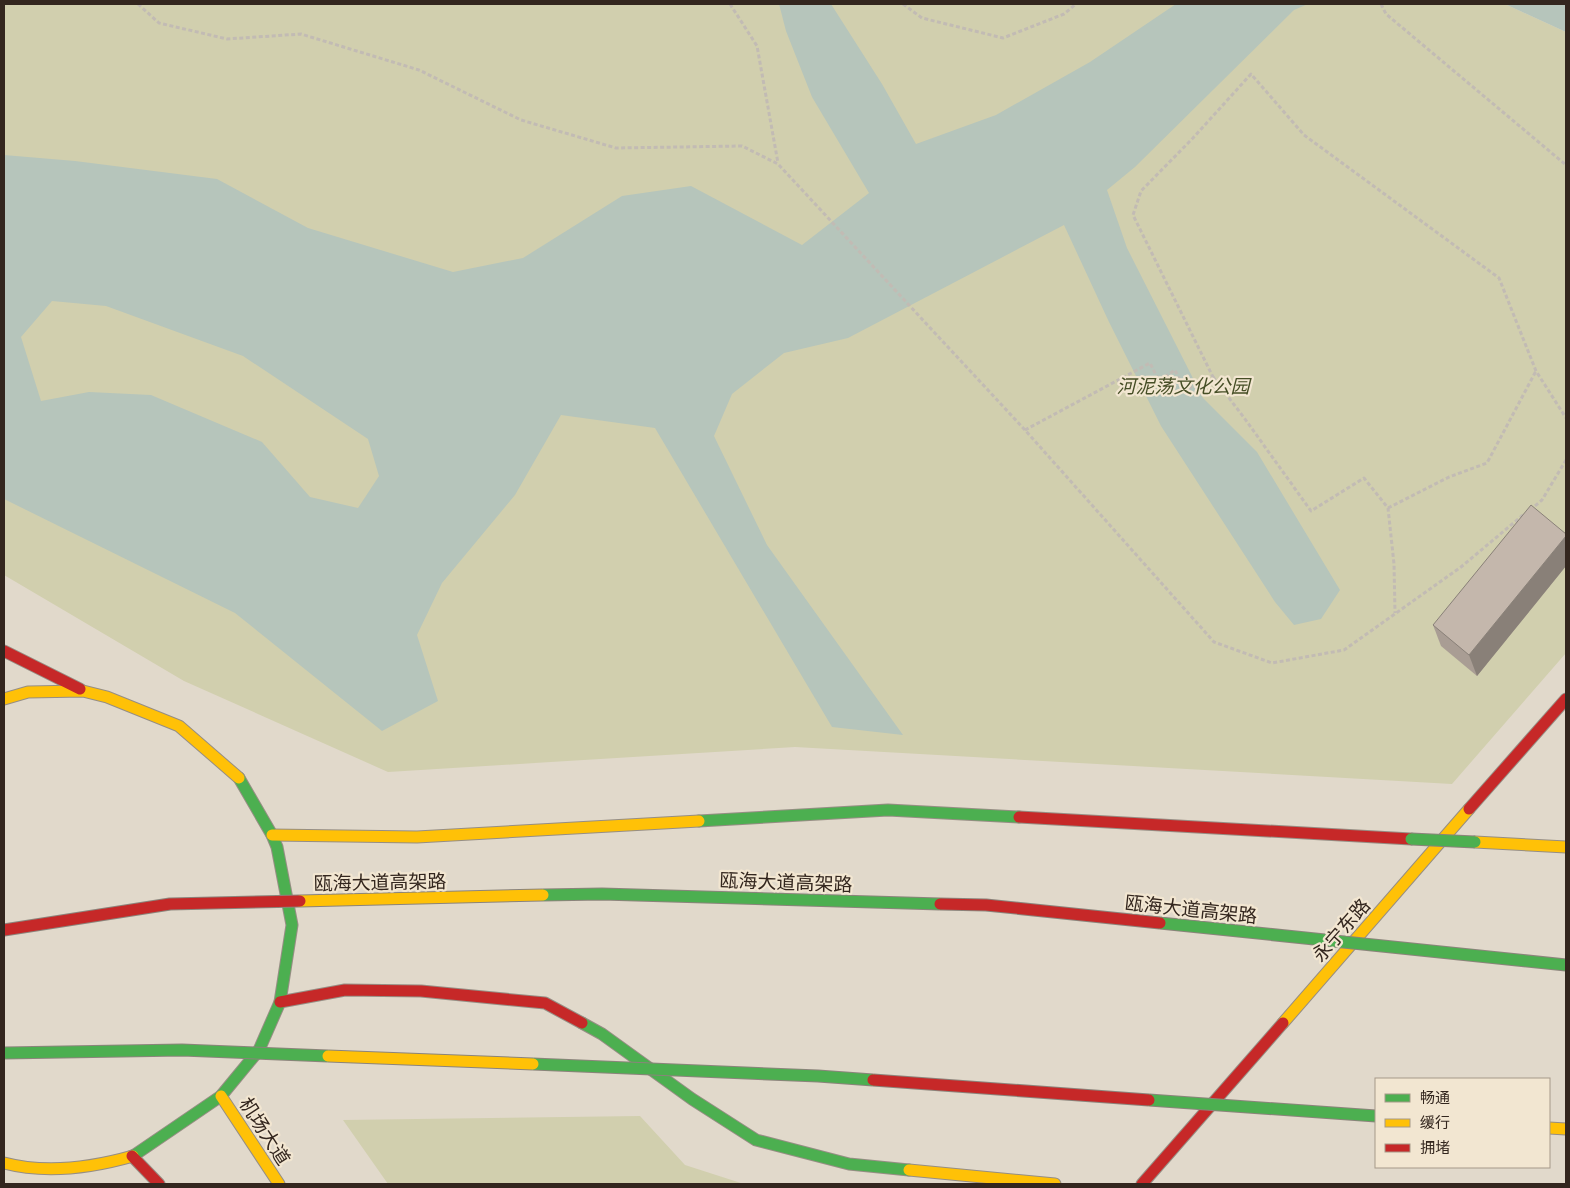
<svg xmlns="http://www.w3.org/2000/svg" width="1570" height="1188" font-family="'Zilla Slab','Noto Sans SC',serif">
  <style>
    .green { fill: #d1cfae }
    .water { fill: #b6c5bb; fill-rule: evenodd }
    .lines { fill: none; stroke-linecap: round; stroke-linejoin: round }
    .fast-casing { stroke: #968e84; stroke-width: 13 }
    .slow-casing { stroke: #968e84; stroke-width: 13 }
    .jam-casing { stroke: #968e84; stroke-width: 13 }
    .path { stroke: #c2bbb4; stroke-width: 3; stroke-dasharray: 4 2.5; stroke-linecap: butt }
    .fast { stroke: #4caf50; stroke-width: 11 }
    .slow { stroke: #ffc107; stroke-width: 11 }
    .jam { stroke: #c62828; stroke-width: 11 }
    .fast-bridge-casing { stroke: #8b847b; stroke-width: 13; stroke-linecap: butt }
    .slow-bridge-casing { stroke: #8b847b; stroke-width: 13; stroke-linecap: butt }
    .jam-bridge-casing { stroke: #8b847b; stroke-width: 13; stroke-linecap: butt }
    .fast-bridge { stroke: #4caf50; stroke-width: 11 }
    .slow-bridge { stroke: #ffc107; stroke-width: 11 }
    .jam-bridge { stroke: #c62828; stroke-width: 11 }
    .wall { fill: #a99d94 }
    .shaded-wall { fill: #898078 }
    .building { fill: #c4b7ac; stroke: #898078 }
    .labels { text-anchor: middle; stroke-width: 4.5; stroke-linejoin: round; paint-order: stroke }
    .park-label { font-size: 19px; font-style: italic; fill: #464e26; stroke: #f2e6d1 }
    .street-label { font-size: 19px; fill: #33261e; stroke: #f2e6d1 }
  </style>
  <rect width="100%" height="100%" fill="#e1d9cb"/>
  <!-- green -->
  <g class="green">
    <path d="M4 4H1505L1566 32V653L1452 784 795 747 388 772 184 681 4 575Z"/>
    <path d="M640 1116 685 1165 744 1184H388L343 1120Z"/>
  </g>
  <!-- water -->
  <g class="water">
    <path d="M779 4H831L882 84 916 144 996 115 1090 62 1176 4H1308L1294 10 1135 167 1107 190 1127 248 1203 398 1257 452 1340 590 1321 619 1294 625 1275 602 1161 426 1109 322 1064 225 848 338 784 353 732 394 714 436 767 545 903 735 832 727 655 428 561 415 515 495 442 583 417 635 438 701 382 731 235 613 4 499V155L75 161 217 179 308 228 453 272 523 258 622 196 691 186 802 245 869 193 812 97 786 31ZM52 301 106 306 243 356 368 439 379 476 358 508 310 497 262 442 151 395 89 392 41 401 21 337Z"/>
    <path d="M1505 4H1566V32Z"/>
  </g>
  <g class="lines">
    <!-- fast casing -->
    <g class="fast-casing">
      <g id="fast">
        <path d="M699 821 888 810 1019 817"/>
        <path d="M582 1023 602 1034 692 1099 756 1140 849 1164 909 1170"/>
        <path d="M133 1156 221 1096 259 1050 280 1002 292 925 277 847 272 835 239 778"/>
      </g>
    </g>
    <!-- slow casing -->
    <g class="slow-casing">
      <g id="slow">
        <path d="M4 699 28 692 83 691 107 697 179 726 239 778"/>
        <path d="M272 835 417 837 699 821"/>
        <path d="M1475 842 1566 847"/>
        <path d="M1283 1023 1469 809"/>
        <path d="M221 1096 279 1184"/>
        <path d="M1549 1128 1566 1129"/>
        <path d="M4 1163C46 1174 91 1168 133 1156"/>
        <path d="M909 1170 1055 1184"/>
      </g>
    </g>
    <!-- jam casing -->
    <g class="jam-casing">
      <g id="jam">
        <path d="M4 651 80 689"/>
        <path d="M1469 809 1566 699"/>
        <path d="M1019 817 1411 839"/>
        <path d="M280 1002 345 990 421 991 545 1003 582 1023"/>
        <path d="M132 1156 159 1184"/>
        <path d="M1142 1184 1283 1023"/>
      </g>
    </g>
    <!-- path -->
    <g class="path">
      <path d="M138 4 159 23 227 39 301 34 419 70 521 120 616 148 742 146 778 164 1025 430 1214 642 1272 663 1344 650 1461 567 1523 515"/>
      <path d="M730 4 757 46 778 163"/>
      <path d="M903 4 922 18 1003 38 1064 14 1076 4"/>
      <path d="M1381 4 1386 14 1566 165"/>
      <path d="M1213 377 1245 419 1311 511 1364 478 1388 508 1394 564 1395 613"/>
      <path d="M1025 430 1150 363 1159 381 1175 370 1184 390 1213 377 1133 215 1141 191 1193 138 1251 74 1304 135 1499 278 1536 371 1566 418"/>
      <path d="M1388 508 1449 477 1487 463 1536 371"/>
      <path d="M1530 510 1542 500 1566 460"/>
    </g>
    <!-- fast -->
    <use href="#fast" class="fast"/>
    <!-- slow -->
    <use href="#slow" class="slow"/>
    <!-- jam -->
    <use href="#jam" class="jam"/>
    <!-- fast-bridge casing -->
    <g class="fast-bridge-casing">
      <g id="fast-bridge">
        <path d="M1411 839 1475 842"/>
        <path d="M543 895 602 894 940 904"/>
        <path d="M1160 923 1566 965"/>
        <path d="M4 1053 182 1050 328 1056"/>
        <path d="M533 1064 818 1076 873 1080"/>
        <path d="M1149 1100 1376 1116"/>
      </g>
    </g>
    <!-- slow-bridge casing -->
    <g class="slow-bridge-casing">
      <g id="slow-bridge">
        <path d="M300 901 543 895"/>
        <path d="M328 1056 533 1064"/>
      </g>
    </g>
    <!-- jam-bridge casing -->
    <g class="jam-bridge-casing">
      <g id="jam-bridge">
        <path d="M940 904 986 905 1160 923"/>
        <path d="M4 930 170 904 300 901"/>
        <path d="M873 1080 1149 1100"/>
      </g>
    </g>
    <!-- fast-bridge -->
    <use href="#fast-bridge" class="fast-bridge"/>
    <!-- slow-bridge -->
    <use href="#slow-bridge" class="slow-bridge"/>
    <!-- jam-bridge -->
    <use href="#jam-bridge" class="jam-bridge"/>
  </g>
  <!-- wall -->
  <path class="wall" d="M1566 534V566L1477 676 1441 646 1433 625Z"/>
  <!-- shaded-wall -->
  <path class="shaded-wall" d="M1566 536V566L1477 676 1469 655Z"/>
  <!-- building -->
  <path class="building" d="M1531 505 1566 534V536L1469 655 1433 625Z"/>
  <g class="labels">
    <!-- park labels -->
    <g class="park-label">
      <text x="1183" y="393">河泥荡文化公园</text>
    </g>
    <!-- street labels -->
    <g class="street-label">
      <text transform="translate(380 882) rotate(-1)" y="7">瓯海大道高架路</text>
      <text transform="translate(786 882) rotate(2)" y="7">瓯海大道高架路</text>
      <text transform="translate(1191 909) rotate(6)" y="7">瓯海大道高架路</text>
      <text transform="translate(1341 930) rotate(-49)" y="7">永宁东路</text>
      <text transform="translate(265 1131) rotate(57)" y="7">机场大道</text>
    </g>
  </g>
  <!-- border -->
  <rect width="1570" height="1188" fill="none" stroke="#33261e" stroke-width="10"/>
  <!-- legend -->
  <rect x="1375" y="1078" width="175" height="90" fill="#f2e6d1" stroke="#a69989"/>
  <rect x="1385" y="1094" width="25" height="8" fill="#4caf50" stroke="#a69989"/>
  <text x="1420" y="1103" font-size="15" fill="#33261e">畅通</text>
  <rect x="1385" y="1119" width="25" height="8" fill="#ffc107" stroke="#a69989"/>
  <text x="1420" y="1128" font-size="15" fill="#33261e">缓行</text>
  <rect x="1385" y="1144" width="25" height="8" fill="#c62828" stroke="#a69989"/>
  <text x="1420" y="1153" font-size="15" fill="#33261e">拥堵</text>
</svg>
